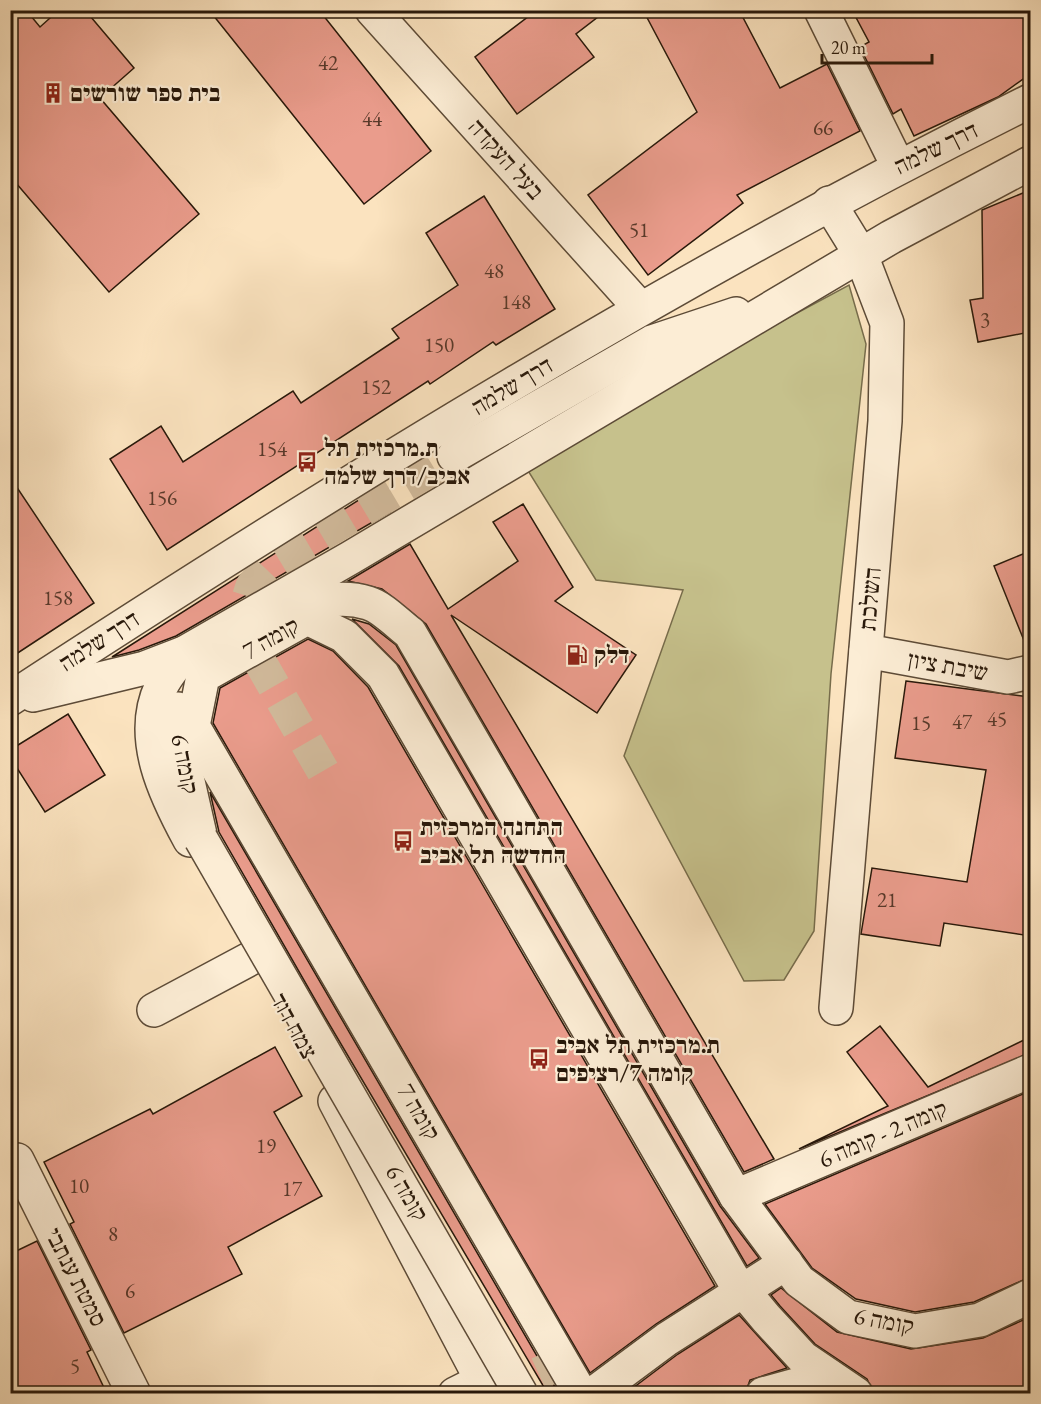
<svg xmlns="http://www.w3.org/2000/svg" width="1041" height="1404" font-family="'EB Garamond','Frank Ruhl Libre',serif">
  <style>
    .green { fill: #c6c18c; stroke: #776c4b; stroke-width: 1.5 }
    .building { fill: #ea9c8c; stroke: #28180a; stroke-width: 1.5 }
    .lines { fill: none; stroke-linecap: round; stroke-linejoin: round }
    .minor-tunnel { stroke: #d1ba9b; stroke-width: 33; stroke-dasharray: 33 16; stroke-linecap: butt }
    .minor-casing { stroke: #5d4b37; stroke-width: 36 }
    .minor { stroke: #fcedd5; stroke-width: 33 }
    .minor-bridge-casing { stroke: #5d4b37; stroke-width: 36; stroke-linecap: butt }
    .minor-bridge { stroke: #fcedd5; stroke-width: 33 }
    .labels { text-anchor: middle; stroke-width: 4.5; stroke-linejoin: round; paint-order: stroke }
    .number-label { font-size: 21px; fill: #58392a }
    .poi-label { font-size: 24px; font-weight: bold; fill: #28180a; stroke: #fcedd5; text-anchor: start }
    .street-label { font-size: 24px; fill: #28180a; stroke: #fcedd5 }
  </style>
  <rect width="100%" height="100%" fill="#fbe3bf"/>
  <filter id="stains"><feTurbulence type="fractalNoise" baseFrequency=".00333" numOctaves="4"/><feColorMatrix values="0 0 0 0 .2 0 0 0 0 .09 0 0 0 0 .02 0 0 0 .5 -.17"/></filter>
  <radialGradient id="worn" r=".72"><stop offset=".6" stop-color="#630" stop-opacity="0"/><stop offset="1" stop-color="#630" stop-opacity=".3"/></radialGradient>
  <!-- green -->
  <path class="green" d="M849 285 866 344 831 674 814 931 784 980 744 981 624 756 683 590 596 580 522 461Z"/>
  <!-- building -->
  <g class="building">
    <path d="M10 10H26L40 27 59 10H85L134 68 100 98 199 214 109 292 10 176Z"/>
    <path d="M209 10H319L431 151 364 204Z"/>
    <path d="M537 10H607L576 34 594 57 517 114 475 57Z"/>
    <path d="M643 10H739L780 88 827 64 860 131 737 195 743 203 648 275 588 195 697 112Z"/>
    <path d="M852 10H1030V74L998 97 914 136 901 109 893 114 860 47 869 42Z"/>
    <path d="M1030 190V332L978 342 970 300 983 298 982 210Z"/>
    <path d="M484 196 555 309 496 345 493 342 430 384 428 381 167 550 110 459 161 426 183 462 293 391 301 403 399 338 392 329 458 285 426 233Z"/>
    <path d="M10 477 94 603 10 658Z"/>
    <path d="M376 489 390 512 176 636 139 650 112 657Z"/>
    <path d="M523 504 573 587 555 601 636 655 597 713 451 615 774 1159 744 1172 426 624 382 589 348 581 410 544 448 609 518 561 493 522Z"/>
    <path d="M1030 551V652L1029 653 994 566Z"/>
    <path d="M352 619 369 624 396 645 720 1206 759 1258 747 1266 399 666Z"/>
    <path d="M308 639 333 651 368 687 715 1286 656 1324 590 1373 213 723 220 688Z"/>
    <path d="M906 681 1030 697V896L1024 935 944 923 940 946 861 934 872 868 967 882 986 770 895 758Z"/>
    <path d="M68 714 105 775 45 812 10 757V750Z"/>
    <path d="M210 792 559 1394H548L325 1017 219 832Z"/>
    <path d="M880 1026 928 1087 1030 1037V1053L799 1149 888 1106 847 1052Z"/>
    <path d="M275 1047 302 1096 274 1112 322 1196 228 1247 242 1274 124 1333 70 1224 74 1222 44 1162 150 1109 153 1114Z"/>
    <path d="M1030 1091V1277L974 1302 915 1312 856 1299 812 1268 765 1204Z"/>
    <path d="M37 1241 91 1350 87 1352 107 1394H10V1254Z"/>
    <path d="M781 1288 837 1332 911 1349 983 1338 1030 1317V1394H874L867 1379 815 1344 780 1306 771 1295Z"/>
    <path d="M739 1315 787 1368 750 1380 745 1394H625L678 1354Z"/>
  </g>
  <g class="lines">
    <!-- minor-tunnel -->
    <g class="minor-tunnel">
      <path d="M323 771 256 655 242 617 252 586 275 562 454 456"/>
      <path d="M494 1394 583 1353"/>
    </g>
    <!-- minor casing -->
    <g class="minor-casing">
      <g id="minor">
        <path d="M372 10 640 308"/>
        <path d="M821 10 898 166"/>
        <path d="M829 203 861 255 887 323 885 421 836 1008"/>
        <path d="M454 456 652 342 736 314"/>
        <path d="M285 615C308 601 342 595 368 603 382 607 398 624 410 633L736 1196 799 1281 848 1317 915 1331 980 1320 1030 1296"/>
        <path d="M866 651 1008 677 1030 672"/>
        <path d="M184 653C177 664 166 675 161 687 137 738 166 796 190 840"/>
        <path d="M33 695 145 668 184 653 350 558 891 237 1030 163"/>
        <path d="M10 699C341 483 677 276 1030 101"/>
        <path d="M178 709V737L201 839"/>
        <path d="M154 1010 255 956"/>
        <path d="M335 1101 489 1394"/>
        <path d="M17 1160 134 1394"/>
        <path d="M736 1196 1030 1071"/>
        <path d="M455 1394 483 1380"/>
        <path d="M581 1394 193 726 203 676 307 618 344 636 383 675 732 1277 766 1318 803 1358 856 1394"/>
        <path d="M593 1394 667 1339 786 1263"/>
        <path d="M763 1394 829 1376"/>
      </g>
    </g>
    <!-- minor -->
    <use href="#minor" class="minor"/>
    <!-- minor-bridge casing -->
    <g class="minor-bridge-casing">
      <path id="minor-bridge" d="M201 839 521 1394"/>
    </g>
    <!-- minor-bridge -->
    <use href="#minor-bridge" class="minor-bridge"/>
  </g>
  <!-- icons -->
  <defs>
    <g id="building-bare" transform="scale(1.62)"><path d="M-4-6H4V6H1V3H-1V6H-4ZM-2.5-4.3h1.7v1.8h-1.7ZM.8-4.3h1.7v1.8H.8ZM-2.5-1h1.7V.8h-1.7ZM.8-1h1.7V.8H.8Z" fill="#8f2418" stroke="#fcedd5" stroke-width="2.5" paint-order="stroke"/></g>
    <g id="bus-bare" transform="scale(1.62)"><path d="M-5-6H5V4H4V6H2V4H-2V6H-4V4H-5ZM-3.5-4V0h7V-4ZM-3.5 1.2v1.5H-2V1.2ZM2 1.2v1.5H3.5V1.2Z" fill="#8f2418" stroke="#fcedd5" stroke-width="2.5" paint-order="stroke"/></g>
    <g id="fuel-bare" transform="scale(1.62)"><path d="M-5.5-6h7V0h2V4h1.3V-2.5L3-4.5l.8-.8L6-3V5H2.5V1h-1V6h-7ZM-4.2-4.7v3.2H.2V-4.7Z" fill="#8f2418" stroke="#fcedd5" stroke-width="2.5" paint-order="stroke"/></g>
  </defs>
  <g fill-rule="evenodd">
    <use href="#building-bare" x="53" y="93"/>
    <use href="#bus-bare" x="307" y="462"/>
    <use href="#fuel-bare" x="577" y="655"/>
    <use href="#bus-bare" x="403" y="841"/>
    <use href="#bus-bare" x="539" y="1059"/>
  </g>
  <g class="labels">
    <!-- number labels -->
    <g class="number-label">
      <text x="328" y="70">42</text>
      <text x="372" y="126">44</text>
      <text x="823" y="135">66</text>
      <text x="639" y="237">51</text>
      <text x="494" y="278">48</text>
      <text x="516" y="309">148</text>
      <text x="985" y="327">3</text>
      <text x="439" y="352">150</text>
      <text x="376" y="394">152</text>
      <text x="272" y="456">154</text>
      <text x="162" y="505">156</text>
      <text x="58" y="605">158</text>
      <text x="997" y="726">45</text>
      <text x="962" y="729">47</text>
      <text x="921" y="730">15</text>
      <text x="887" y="907">21</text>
      <text x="266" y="1153">19</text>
      <text x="79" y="1193">10</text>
      <text x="292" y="1196">17</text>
      <text x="113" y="1241">8</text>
      <text x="130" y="1298">6</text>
      <text x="75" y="1373">5</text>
    </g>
    <!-- poi labels -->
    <g class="poi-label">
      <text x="70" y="101">בית ספר שורשים</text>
      <text x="324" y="456">ת.מרכזית תל<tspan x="324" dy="28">אביב/דרך שלמה</tspan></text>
      <text x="594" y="663">דלק</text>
      <text x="420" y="835">התחנה המרכזית<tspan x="420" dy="28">החדשה תל אביב</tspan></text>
      <text x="556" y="1053">ת.מרכזית תל אביב<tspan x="556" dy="28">קומה 7/רציפים</tspan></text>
    </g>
    <!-- street labels -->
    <g class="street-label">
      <text transform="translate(936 148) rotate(-26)" y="8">דרך שלמה</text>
      <text transform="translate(506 159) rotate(48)" y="8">בעל העקדה</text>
      <text transform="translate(512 386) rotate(-31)" y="8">דרך שלמה</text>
      <text transform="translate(870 599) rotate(-85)" y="8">השלכת</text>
      <text transform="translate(271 638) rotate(-29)" y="8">קומה 7</text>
      <text transform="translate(99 641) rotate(-33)" y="8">דרך שלמה</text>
      <text transform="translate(948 666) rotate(10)" y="8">שיבת ציון</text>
      <text transform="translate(185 764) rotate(79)" y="8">קומה 6</text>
      <text transform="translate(294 1026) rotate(61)" y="8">צמח דוד</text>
      <text transform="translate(419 1112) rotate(60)" y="8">קומה 7</text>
      <text transform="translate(883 1134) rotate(-23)" y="8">קומה 2 - קומה 6</text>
      <text transform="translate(407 1193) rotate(60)" y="8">קומה 6</text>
      <text transform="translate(76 1277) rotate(63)" y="8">סמטת ענתבי</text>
      <text transform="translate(884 1321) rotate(11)" y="8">קומה 6</text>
    </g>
  </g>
  <!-- margin -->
  <rect width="1041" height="1404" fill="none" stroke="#fbe3bf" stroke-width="36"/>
  <rect x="12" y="12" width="1017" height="1380" fill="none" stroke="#28180a" stroke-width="3"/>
  <rect x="18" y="18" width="1005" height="1368" fill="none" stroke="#28180a" stroke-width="1.5"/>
  <!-- scale -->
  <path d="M822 54v9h110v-9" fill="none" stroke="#28180a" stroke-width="3"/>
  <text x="831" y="54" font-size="18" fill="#28180a" stroke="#fcedd5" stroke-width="4.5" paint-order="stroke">20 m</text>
  <rect width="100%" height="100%" filter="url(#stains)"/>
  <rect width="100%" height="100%" fill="url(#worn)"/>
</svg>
